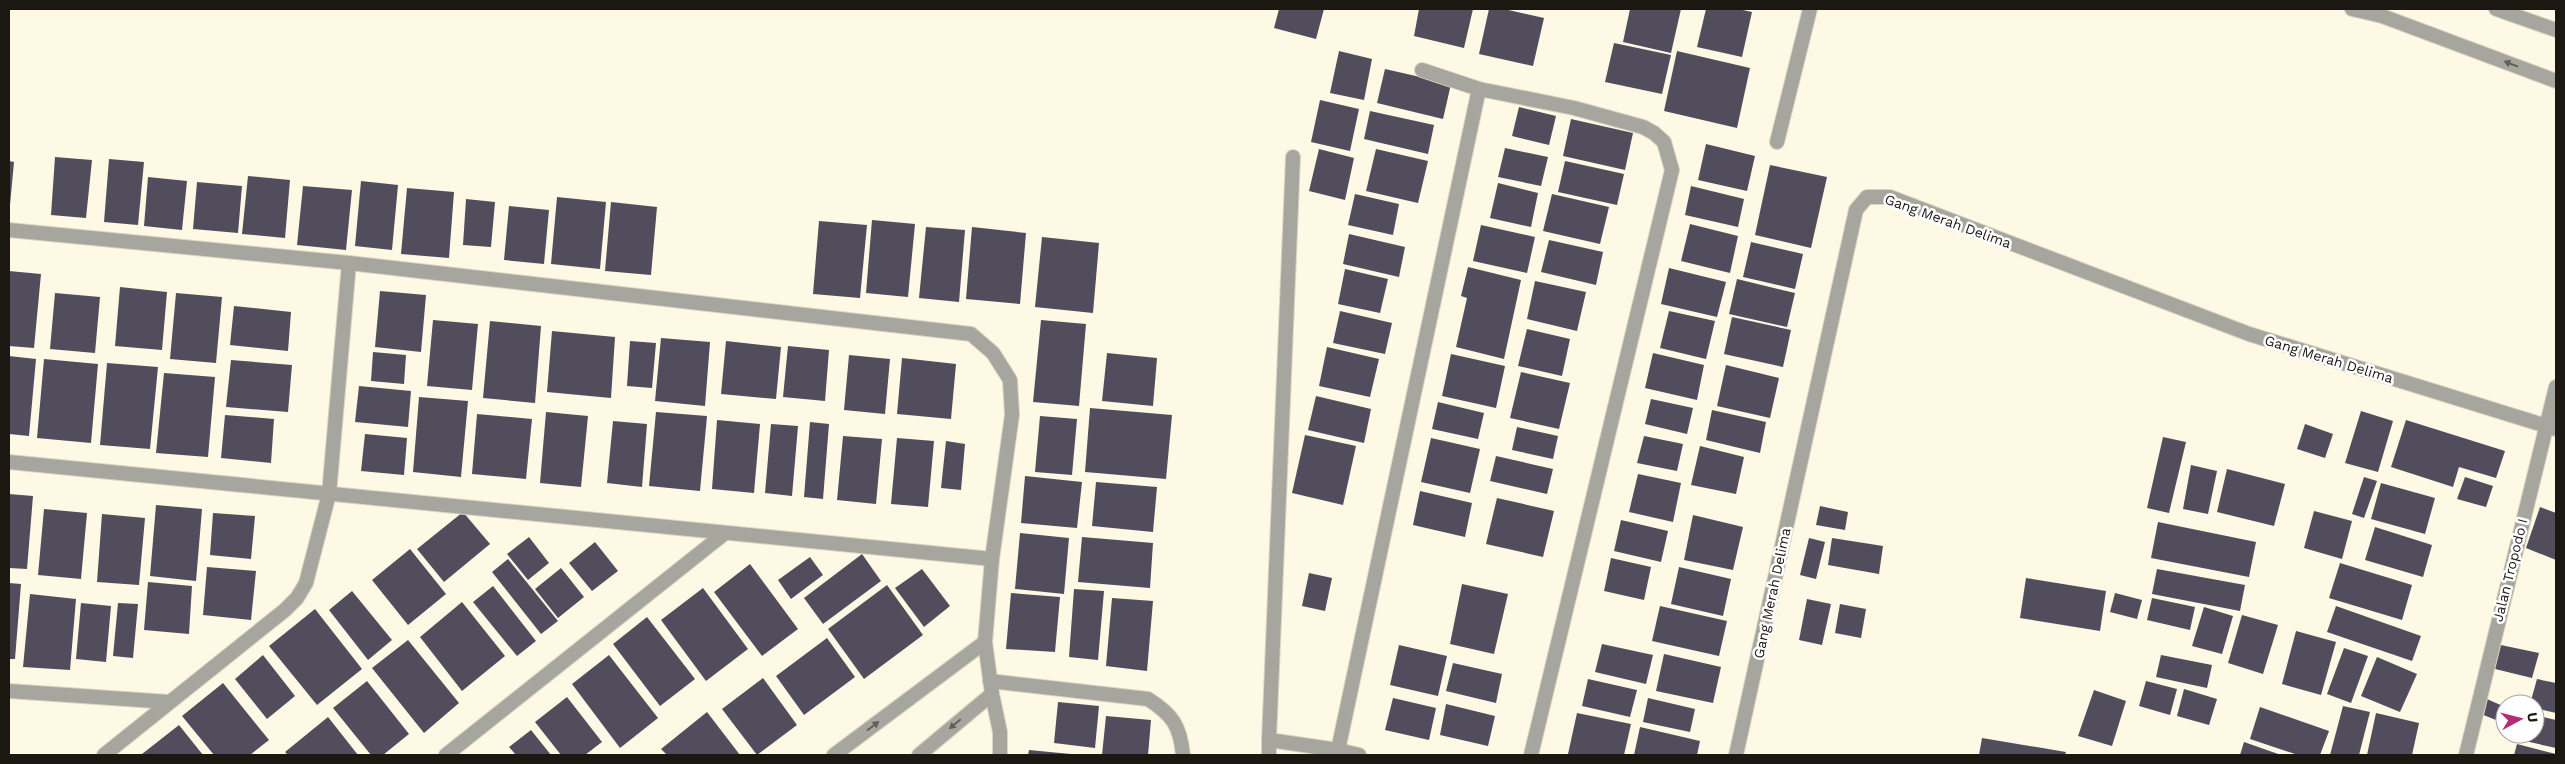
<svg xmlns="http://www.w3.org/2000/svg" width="2565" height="764" font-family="'Work Sans',sans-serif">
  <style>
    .building { fill: #524d5d }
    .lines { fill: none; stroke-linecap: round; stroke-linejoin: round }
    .minor-casing { stroke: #dad5c3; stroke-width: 16 }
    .tertiary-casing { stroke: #dad5c3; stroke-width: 16 }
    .minor { stroke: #a7a69e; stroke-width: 14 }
    .tertiary { stroke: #a7a69e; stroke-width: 14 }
    .oneway { fill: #605f58 }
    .labels { text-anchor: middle; stroke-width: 5; stroke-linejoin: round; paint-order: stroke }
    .street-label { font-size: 14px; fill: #1a1811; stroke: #fff }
  </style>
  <rect width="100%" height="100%" fill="#fef9e5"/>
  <!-- building -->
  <g class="building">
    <path d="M1279 9H1324L1316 39 1274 28Z"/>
    <path d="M1419 9H1473L1464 48 1414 36Z"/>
    <path d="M1489 9H1504L1544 18 1533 66 1479 54Z"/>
    <path d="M1630 9H1681L1671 53 1623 42Z"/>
    <path d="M1706 9H1738L1752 12 1742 57 1697 47Z"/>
    <path d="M1614 43 1671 55 1662 94 1605 82Z"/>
    <path d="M1339 51 1372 59 1364 100 1330 93Z"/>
    <path d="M1677 51 1750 68 1737 128 1664 111Z"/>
    <path d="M1385 69 1451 84 1443 119 1377 103Z"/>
    <path d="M1320 100 1359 109 1350 151 1311 142Z"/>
    <path d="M1519 107 1556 116 1549 145 1512 136Z"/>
    <path d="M1370 111 1434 125 1428 154 1364 139Z"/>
    <path d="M1571 119 1633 133 1625 170 1563 156Z"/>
    <path d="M1706 144 1755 156 1747 191 1698 180Z"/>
    <path d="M1505 148 1548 157 1541 186 1498 177Z"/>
    <path d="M1319 149 1354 158 1345 200 1309 191Z"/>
    <path d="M1376 149 1428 161 1418 203 1366 191Z"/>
    <path d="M55 157 92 160 86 218 51 215Z"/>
    <path d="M109 159 144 162 138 225 104 222Z"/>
    <path d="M9 161 14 162 10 205H9Z"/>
    <path d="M1565 161 1624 174 1617 205 1558 192Z"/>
    <path d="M1770 165 1827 177 1811 248 1755 235Z"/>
    <path d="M248 176 290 180 285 238 242 234Z"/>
    <path d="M148 177 187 181 182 230 144 226Z"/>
    <path d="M361 181 398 185 392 250 355 246Z"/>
    <path d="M197 182 242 186 238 233 193 229Z"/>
    <path d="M1498 183 1538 193 1531 227 1490 218Z"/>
    <path d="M303 186 352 190 346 250 297 245Z"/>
    <path d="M1691 186 1744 199 1738 227 1685 215Z"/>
    <path d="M407 188 454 192 449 258 401 254Z"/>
    <path d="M1355 194 1399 204 1393 235 1348 225Z"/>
    <path d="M1552 194 1609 207 1600 244 1543 231Z"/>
    <path d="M557 197 606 202 600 269 551 264Z"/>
    <path d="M466 199 495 202 491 247 463 245Z"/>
    <path d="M611 202 657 207 651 275 605 271Z"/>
    <path d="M509 206 549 210 544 264 504 260Z"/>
    <path d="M872 220 915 224 908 297 866 293Z"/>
    <path d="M819 221 867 225 860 298 813 294Z"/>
    <path d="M1690 224 1738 236 1730 273 1681 261Z"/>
    <path d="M1481 225 1535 237 1527 273 1473 261Z"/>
    <path d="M926 227 965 230 959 302 919 298Z"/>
    <path d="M972 227 1026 233 1020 304 966 299Z"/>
    <path d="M1349 234 1405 247 1399 277 1343 264Z"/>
    <path d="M1042 237 1099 243 1093 313 1035 307Z"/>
    <path d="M1549 240 1603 252 1596 285 1541 272Z"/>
    <path d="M1751 242 1803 254 1795 289 1743 277Z"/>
    <path d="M1468 267 1521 280 1504 359 1456 347 1467 298 1461 296Z"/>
    <path d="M1669 268 1726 282 1717 317 1661 304Z"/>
    <path d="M1345 269 1388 279 1380 313 1338 304Z"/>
    <path d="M9 271 41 274 34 348 9 346Z"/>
    <path d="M1737 279 1795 293 1787 327 1729 314Z"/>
    <path d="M1535 281 1586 292 1577 331 1527 319Z"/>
    <path d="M120 287 167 292 162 350 115 346Z"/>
    <path d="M380 291 426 295 421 352 375 347Z"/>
    <path d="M55 293 100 297 95 353 50 349Z"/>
    <path d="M176 293 222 297 216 363 170 359Z"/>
    <path d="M234 306 291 312 288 351 230 345Z"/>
    <path d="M1340 311 1392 323 1385 354 1333 343Z"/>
    <path d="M1669 311 1715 321 1706 359 1660 348Z"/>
    <path d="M1732 317 1791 330 1783 367 1724 354Z"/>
    <path d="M433 320 478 324 472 390 427 386Z"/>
    <path d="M1041 320 1086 324 1079 406 1033 402Z"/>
    <path d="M490 321 541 326 535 403 483 398Z"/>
    <path d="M1527 329 1570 339 1562 376 1518 366Z"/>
    <path d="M552 331 615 337 611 398 547 392Z"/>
    <path d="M661 338 710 342 705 406 655 401Z"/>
    <path d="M630 341 656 343 652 388 627 386Z"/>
    <path d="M726 341 781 347 776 399 721 394Z"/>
    <path d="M788 346 829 350 825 401 783 397Z"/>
    <path d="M1327 347 1379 359 1370 397 1319 386Z"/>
    <path d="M373 352 406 355 404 384 371 381Z"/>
    <path d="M1107 353 1157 358 1153 406 1102 401Z"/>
    <path d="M1653 353 1704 365 1697 400 1645 388Z"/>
    <path d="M1451 354 1505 366 1496 408 1442 396Z"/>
    <path d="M849 355 890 359 885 414 844 410Z"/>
    <path d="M9 356 36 359 29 436 9 434Z"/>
    <path d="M902 358 956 364 951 419 897 414Z"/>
    <path d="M44 359 98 364 91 443 37 438Z"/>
    <path d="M231 360 292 365 288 412 226 407Z"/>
    <path d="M107 363 158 367 150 449 100 445Z"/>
    <path d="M1726 365 1779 378 1770 418 1717 406Z"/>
    <path d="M1521 372 1570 383 1559 429 1510 418Z"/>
    <path d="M164 373 215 377 208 457 156 453Z"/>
    <path d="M359 386 411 391 408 427 355 422Z"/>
    <path d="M1316 396 1371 409 1364 443 1308 430Z"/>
    <path d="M419 397 468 401 461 477 413 472Z"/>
    <path d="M1651 399 1693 408 1687 434 1645 424Z"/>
    <path d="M1438 402 1484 413 1478 439 1432 429Z"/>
    <path d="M1090 408 1172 415 1166 479 1085 472Z"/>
    <path d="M1712 410 1766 422 1760 453 1706 440Z"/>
    <path d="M2361 411 2393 421 2378 472 2345 463Z"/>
    <path d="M546 412 588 416 581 487 540 483Z"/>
    <path d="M656 412 707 416 700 491 649 486Z"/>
    <path d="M477 414 532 419 526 479 472 474Z"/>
    <path d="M225 415 274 419 271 463 221 458Z"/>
    <path d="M1040 416 1077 419 1072 475 1035 472Z"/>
    <path d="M717 420 760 424 754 493 712 489Z"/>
    <path d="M2406 420 2505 451 2496 478 2459 467 2453 487 2391 467Z"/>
    <path d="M613 421 647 424 642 487 607 483Z"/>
    <path d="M810 422 829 424 823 499 804 497Z"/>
    <path d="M771 424 798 426 792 496 765 493Z"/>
    <path d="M2305 424 2333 434 2325 458 2297 449Z"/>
    <path d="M1517 427 1558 436 1553 459 1512 450Z"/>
    <path d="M365 434 407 438 404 475 361 471Z"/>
    <path d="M1305 435 1356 446 1343 505 1292 493Z"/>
    <path d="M843 436 882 439 876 504 837 500Z"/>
    <path d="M1644 436 1683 444 1677 471 1637 463Z"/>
    <path d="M2163 437 2186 442 2169 513 2147 508Z"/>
    <path d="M897 438 934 441 928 507 891 504Z"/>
    <path d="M1431 438 1480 449 1470 493 1421 482Z"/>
    <path d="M946 441 965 444 961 490 941 488Z"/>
    <path d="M1700 446 1744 457 1736 494 1691 485Z"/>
    <path d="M1496 456 1553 469 1547 494 1490 481Z"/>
    <path d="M2191 465 2217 471 2208 514 2183 509Z"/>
    <path d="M2227 469 2285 484 2274 526 2217 512Z"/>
    <path d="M1638 474 1681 483 1673 522 1629 512Z"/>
    <path d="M1025 476 1082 482 1077 528 1021 523Z"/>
    <path d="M2364 477 2377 481 2364 518 2352 514Z"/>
    <path d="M2465 477 2493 486 2486 507 2457 499Z"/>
    <path d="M1096 482 1157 487 1153 532 1092 526Z"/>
    <path d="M2381 483 2435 498 2425 534 2371 519Z"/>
    <path d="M1420 491 1472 503 1465 537 1413 525Z"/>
    <path d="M9 494 33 496 27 569 9 568Z"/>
    <path d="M1497 498 1554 511 1543 557 1486 544Z"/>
    <path d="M156 505 202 509 196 581 150 576Z"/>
    <path d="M1820 506 1848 512 1845 530 1816 525Z"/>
    <path d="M2540 507 2556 513V560L2526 548Z"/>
    <path d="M44 509 87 513 81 579 38 575Z"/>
    <path d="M2314 511 2352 521 2342 559 2304 548Z"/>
    <path d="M463 512 490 544 444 582 417 549Z"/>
    <path d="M213 513 255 516 251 559 210 555Z"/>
    <path d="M102 514 145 518 139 585 97 582Z"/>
    <path d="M1693 515 1743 527 1733 570 1684 560Z"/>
    <path d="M1621 520 1668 531 1661 562 1614 551Z"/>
    <path d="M2158 522 2256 542 2249 577 2151 558Z"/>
    <path d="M2375 527 2432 545 2423 577 2365 560Z"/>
    <path d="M1020 533 1069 538 1064 594 1015 589Z"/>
    <path d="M529 537 549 563 528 580 507 554Z"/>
    <path d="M1082 537 1153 543 1150 588 1078 582Z"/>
    <path d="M1809 538 1825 542 1816 579 1800 575Z"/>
    <path d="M1832 538 1883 546 1879 574 1828 565Z"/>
    <path d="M595 542 618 571 592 591 569 563Z"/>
    <path d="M410 549 446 594 408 625 372 580Z"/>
    <path d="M862 554 881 581 823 624 804 598Z"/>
    <path d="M810 557 823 575 791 599 778 580Z"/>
    <path d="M1611 558 1651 567 1644 600 1604 591Z"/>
    <path d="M508 559 558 621 541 634 492 572Z"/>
    <path d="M2340 563 2412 585 2402 620 2329 598Z"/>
    <path d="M750 564 798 629 762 656 714 592Z"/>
    <path d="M207 567 256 571 251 620 203 615Z"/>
    <path d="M1679 567 1731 579 1723 616 1671 604Z"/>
    <path d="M561 568 584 597 558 618 535 589Z"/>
    <path d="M922 569 950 606 924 627 895 588Z"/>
    <path d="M2157 569 2245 585 2240 611 2152 594Z"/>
    <path d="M1309 573 1332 578 1325 611 1302 606Z"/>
    <path d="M2026 578 2106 591 2100 631 2020 618Z"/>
    <path d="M148 582 192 586 189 634 144 630Z"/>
    <path d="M9 583 21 584 15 659H9Z"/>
    <path d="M1462 584 1508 594 1494 654 1450 644Z"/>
    <path d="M887 585 923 635 864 679 828 629Z"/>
    <path d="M493 586 536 641 517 656 473 602Z"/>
    <path d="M703 588 748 649 706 681 661 620Z"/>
    <path d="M1074 589 1104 591 1098 660 1069 657Z"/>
    <path d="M352 591 392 640 368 660 329 610Z"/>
    <path d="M1011 593 1060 597 1055 652 1006 649Z"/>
    <path d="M2115 593 2142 600 2137 619 2110 612Z"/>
    <path d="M30 594 76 599 70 670 23 667Z"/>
    <path d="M1112 598 1153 601 1147 671 1106 666Z"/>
    <path d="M2152 598 2195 607 2190 630 2147 620Z"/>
    <path d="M1807 599 1831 604 1822 645 1799 640Z"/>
    <path d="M462 602 505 656 462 691 420 637Z"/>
    <path d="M81 603 111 606 106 662 76 659Z"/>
    <path d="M118 603 138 604 133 658 113 656Z"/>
    <path d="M1840 604 1866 609 1861 638 1835 633Z"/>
    <path d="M1660 606 1727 621 1719 656 1652 641Z"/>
    <path d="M2336 606 2421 636 2412 661 2327 632Z"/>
    <path d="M2204 607 2233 616 2222 654 2192 646Z"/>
    <path d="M315 609 362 669 317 705 269 646Z"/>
    <path d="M2242 615 2278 625 2263 674 2228 663Z"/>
    <path d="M647 617 695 679 660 706 613 644Z"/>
    <path d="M2296 631 2336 642 2321 695 2282 684Z"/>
    <path d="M827 638 855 677 804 715 776 676Z"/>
    <path d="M408 640 459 703 424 733 372 668Z"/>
    <path d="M1602 644 1653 655 1646 684 1595 672Z"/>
    <path d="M2496 644 2539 653 2532 678 2491 668Z"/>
    <path d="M1399 645 1447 656 1438 696 1390 685Z"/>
    <path d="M2344 648 2368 656 2351 703 2327 694Z"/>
    <path d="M1664 654 1721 667 1713 703 1656 691Z"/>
    <path d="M263 655 295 696 267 719 235 679Z"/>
    <path d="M609 655 658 718 620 748 572 684Z"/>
    <path d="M2161 655 2212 665 2207 688 2156 677Z"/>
    <path d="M2377 657 2417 674 2400 712 2361 696Z"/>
    <path d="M1453 663 1502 674 1496 703 1446 691Z"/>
    <path d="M763 678 797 725 757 755 722 709Z"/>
    <path d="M1588 679 1637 690 1630 717 1582 706Z"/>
    <path d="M2537 679 2556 683V713L2535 708V704H2530Z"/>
    <path d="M367 681 409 734 383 755H371L333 708Z"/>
    <path d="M2146 681 2177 689 2170 715 2139 706Z"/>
    <path d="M223 683 269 740 250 755H214L182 716Z"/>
    <path d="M2184 689 2217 699 2209 725 2177 716Z"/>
    <path d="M2094 690 2126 701 2112 746 2078 736Z"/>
    <path d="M567 697 602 742 585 755H561L535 722Z"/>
    <path d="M1393 698 1436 708 1429 740 1385 730Z"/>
    <path d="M1648 698 1695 709 1690 732 1643 722Z"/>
    <path d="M2487 699 2505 707 2501 722 2481 714Z"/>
    <path d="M1058 702 1099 706 1095 748 1054 743Z"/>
    <path d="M1446 704 1495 716 1488 746 1440 735Z"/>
    <path d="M2343 706 2370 712 2359 755H2330Z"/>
    <path d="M2260 707 2329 731 2320 755H2298L2250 739Z"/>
    <path d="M707 712 740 755H667L661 749Z"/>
    <path d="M1577 713 1631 724 1624 755 1568 754Z"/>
    <path d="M2376 713 2419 723 2412 755H2367Z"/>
    <path d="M2535 715 2556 720V748L2516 739 2517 734H2535Z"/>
    <path d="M1106 716 1151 720 1148 755H1102Z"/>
    <path d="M328 717 358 755H288L285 752Z"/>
    <path d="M179 725 203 755H143L142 754Z"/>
    <path d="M1640 727 1700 741 1697 755H1634Z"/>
    <path d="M531 730 551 755H516L509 747Z"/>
    <path d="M1982 738 2066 752 2065 755H1979Z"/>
    <path d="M2244 742 2281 755H2240Z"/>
    <path d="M2517 744 2556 754V755H2514Z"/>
    <path d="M1029 750 1071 754V755H1028Z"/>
  </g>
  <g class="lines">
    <!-- minor casing -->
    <g class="minor-casing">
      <g id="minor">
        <path d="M2352 9 2382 16 2556 81"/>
        <path d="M2496 9 2556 30"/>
        <path d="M1422 70 1479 89 1574 108 1643 127 1654 133 1664 142 1672 170 1531 755"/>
        <path d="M1777 142 1810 9"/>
        <path d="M1293 157 1269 740 1338 750 1359 755"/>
        <path d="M9 230 349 263 971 334 993 353 1010 380 1012 415 992 559 985 642 992 694 1000 732V755"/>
        <path d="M9 462 992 559"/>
        <path d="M990 681 1148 699C1173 715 1180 726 1183 755"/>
        <path d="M9 691 169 702"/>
        <path d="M1269 740V755"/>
        <path d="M1338 750 1479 89"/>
        <path d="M104 755 285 610 297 598 306 583 329 494 349 263"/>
        <path d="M446 755 725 533"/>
        <path d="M834 755 985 642"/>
        <path d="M919 755 992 694"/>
        <path d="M1736 755 1856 210 1867 197H1890L2249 334 2556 429"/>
      </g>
    </g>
    <!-- tertiary casing -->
    <g class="tertiary-casing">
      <path id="tertiary" d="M2466 755 2556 387"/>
    </g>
    <!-- minor -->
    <use href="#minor" class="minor"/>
    <!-- tertiary -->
    <use href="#tertiary" class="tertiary"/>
  </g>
  <!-- one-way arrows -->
  <defs><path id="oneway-solid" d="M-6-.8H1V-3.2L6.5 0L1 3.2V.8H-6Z" transform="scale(1.25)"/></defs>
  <g class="oneway">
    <use href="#oneway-solid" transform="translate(2511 64) rotate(-159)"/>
    <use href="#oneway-solid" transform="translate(955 724) rotate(140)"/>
    <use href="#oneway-solid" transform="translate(873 726) rotate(-37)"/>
  </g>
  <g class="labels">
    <!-- street labels -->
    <g class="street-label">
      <text transform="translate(1948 221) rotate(20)" y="5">Gang Merah Delima</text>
      <text transform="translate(2329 359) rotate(17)" y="5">Gang Merah Delima</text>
      <text transform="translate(2510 570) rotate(-76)" y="5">Jalan Tropodo I</text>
      <text transform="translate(1772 593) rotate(-78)" y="5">Gang Merah Delima</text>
    </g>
  </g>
  <!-- border -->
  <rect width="2565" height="764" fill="none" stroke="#1a1811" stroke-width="20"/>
  <!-- north arrow -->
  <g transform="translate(2520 719) rotate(83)"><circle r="24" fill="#ffffff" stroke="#a3a3a0"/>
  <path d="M0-4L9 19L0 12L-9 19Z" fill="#b12d76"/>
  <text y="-8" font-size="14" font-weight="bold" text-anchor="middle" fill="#1a1811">U</text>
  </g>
</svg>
